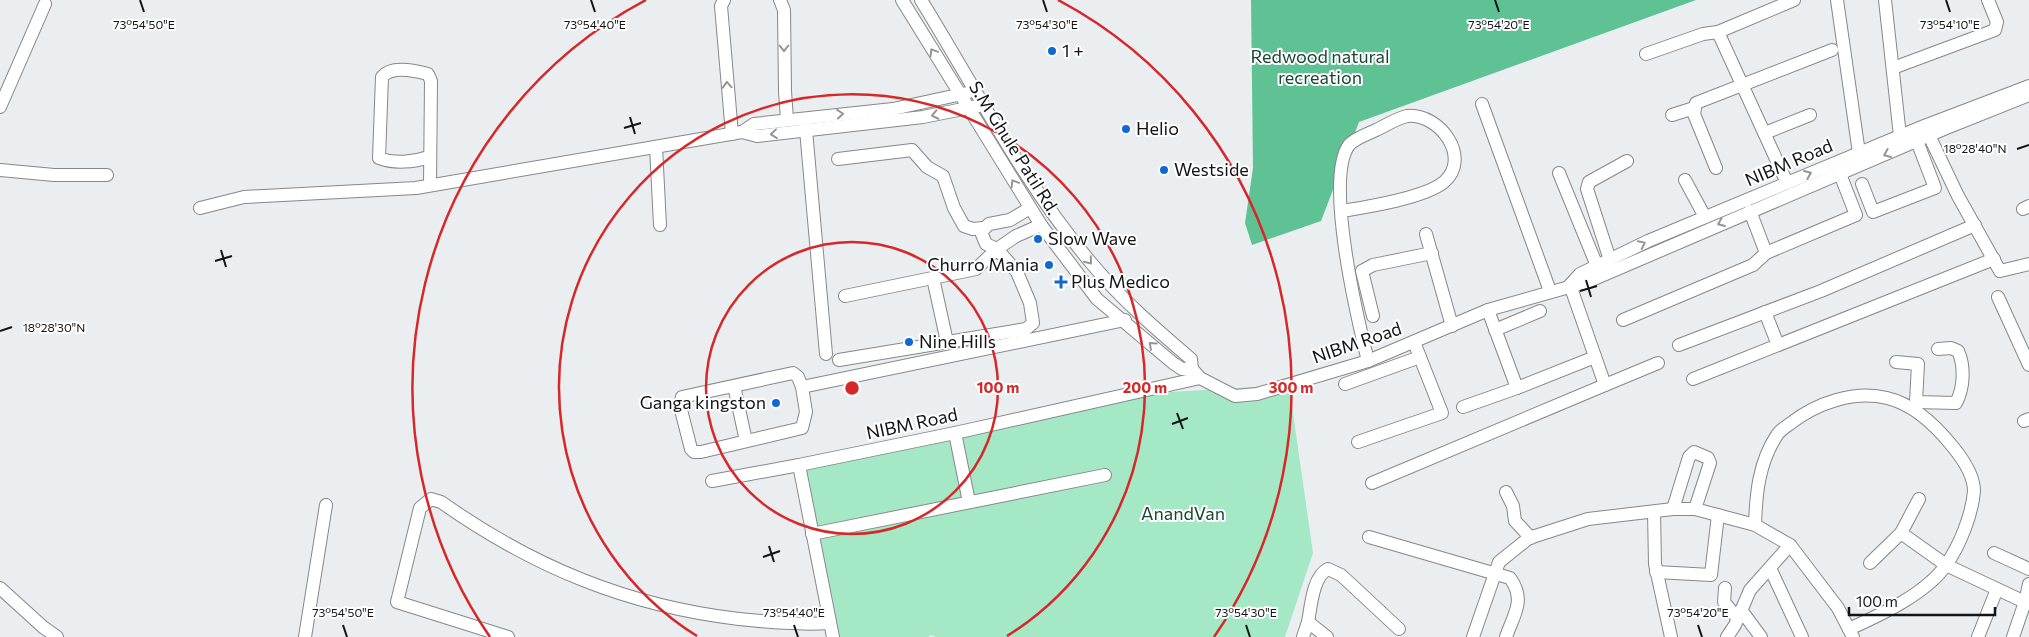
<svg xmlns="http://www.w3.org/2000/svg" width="2029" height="637" font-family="Commissioner,sans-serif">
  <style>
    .green { fill: #a5e8c6 }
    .forest { fill: #5ec295 }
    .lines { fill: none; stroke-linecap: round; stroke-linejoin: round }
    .minor-casing { stroke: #85878a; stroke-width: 14 }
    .minor { stroke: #fff; stroke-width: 12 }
    .oneway { stroke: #959596 }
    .ticks { fill: none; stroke: #131415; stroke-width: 2 }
    .ring { fill: none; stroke: #d62828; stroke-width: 2.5 }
    .poi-dot { fill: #1168d1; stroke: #fff; stroke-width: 2 }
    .labels { text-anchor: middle; stroke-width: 4; stroke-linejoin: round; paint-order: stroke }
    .poi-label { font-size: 18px; fill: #131415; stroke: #fff; text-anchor: start }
    .park-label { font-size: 18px; fill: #1b4533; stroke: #fff }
    .street-label { font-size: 18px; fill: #131415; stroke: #fff }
    .ticks-label { font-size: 12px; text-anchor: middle; fill: #131415; stroke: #fff; stroke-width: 4; stroke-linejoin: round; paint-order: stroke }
    .centre { fill: #d62828; stroke: #fff; stroke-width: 2.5 }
    .ring-label { font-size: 15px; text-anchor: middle; font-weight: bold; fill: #d62828; stroke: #fff; stroke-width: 4; stroke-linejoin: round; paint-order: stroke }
  </style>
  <rect width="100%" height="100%" fill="#ebeef1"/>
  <!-- green -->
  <path class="green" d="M1289 385 1313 553 1285 637H936L930 635 929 637H836L803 457 1136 394Z"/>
  <!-- forest -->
  <path class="forest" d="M1251 0H1696L1359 122 1321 221 1252 245 1245 223 1253 168Z"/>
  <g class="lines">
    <!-- minor casing -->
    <g class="minor-casing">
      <g id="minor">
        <path d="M724 0 721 6 732 134"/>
        <path d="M780 0 784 10 785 91 787 120"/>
        <path d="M902 0 1041 225 1097 299 1173 363 1182 369H1192"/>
        <path d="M921 0C976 89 1024 184 1092 264 1121 299 1156 329 1191 359L1192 369"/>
        <path d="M1837 0 1859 153"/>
        <path d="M1885 0 1900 136"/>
        <path d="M1718 32 1794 0"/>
        <path d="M1646 54 1703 34 1718 32 1787 183"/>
        <path d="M1893 68 1995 30 1997 22 1988 0"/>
        <path d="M1482 104 1550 291"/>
        <path d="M0 107 45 4"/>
        <path d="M1672 115 1694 108"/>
        <path d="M1926 129 1958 196 2000 271 2029 264"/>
        <path d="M806 130 826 354"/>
        <path d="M742 132 754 124 893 109 967 93"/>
        <path d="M1765 133 1810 115"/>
        <path d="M656 147 660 225"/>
        <path d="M429 157C414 162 394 164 379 158L382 77C392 65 415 71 428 74L431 81 430 185"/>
        <path d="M838 159 912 150 927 167 943 176 954 208 964 226 973 229 983 228"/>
        <path d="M1716 168 1694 114 1696 103 1832 50"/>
        <path d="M0 170 54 175H107"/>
        <path d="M1559 173 1597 266"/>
        <path d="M1685 180 1705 217"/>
        <path d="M1862 184 1873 212 1935 188 1917 141"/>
        <path d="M200 208 244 197 416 188 742 132 757 136 923 117 983 105"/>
        <path d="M2023 209 2029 206"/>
        <path d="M1342 211C1367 207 1425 198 1444 182 1472 158 1440 113 1407 116 1397 118 1385 126 1376 130 1368 134 1355 138 1349 145 1324 179 1358 321 1368 361"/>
        <path d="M1750 211 1766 253"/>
        <path d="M1426 234 1452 326"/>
        <path d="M1610 260 1587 189 1589 182 1627 161"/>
        <path d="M933 278 947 342"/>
        <path d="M1570 285 1580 274 1648 241 1924 126 2029 86"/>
        <path d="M845 296 976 269 997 249 1016 236 1041 225"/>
        <path d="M1998 297 2029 365"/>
        <path d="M1488 310 1517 388"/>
        <path d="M1765 312 1778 345"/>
        <path d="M1373 316 1362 271 1373 265 1432 253"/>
        <path d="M1623 320 1753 265 1766 253 1856 215 1840 174"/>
        <path d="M1495 330 1540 311"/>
        <path d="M1679 345 1821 291 1975 225"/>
        <path d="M839 360 1026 329 1033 323 1030 303 1017 272 997 249 986 244 981 232 989 224 1010 220 1030 208"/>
        <path d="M1896 362 1918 364 1916 402 1956 403C1964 388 1965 366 1958 351L1951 348 1938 349"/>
        <path d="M1192 369 1200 378 1235 396 1257 394 1368 361 1488 310 1587 282 1944 129 2029 95"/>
        <path d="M1693 379 1994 259"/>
        <path d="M1345 384 1420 357"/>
        <path d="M1605 385 1658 363"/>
        <path d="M734 386 746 441"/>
        <path d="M802 387 798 377 793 373 682 397 680 406 691 449 694 452H701L802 428 806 412 802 387 1125 320"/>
        <path d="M1463 407 1517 388 1595 357"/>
        <path d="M2024 421 2029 419"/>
        <path d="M955 433 969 502"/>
        <path d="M1358 442 1442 413 1414 342"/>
        <path d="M712 481 799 465"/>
        <path d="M1372 483 1605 385 1570 285"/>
        <path d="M1506 492 1513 506 1515 521 1531 538"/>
        <path d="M1673 509 1689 457 1694 452 1708 458 1710 463 1695 509"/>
        <path d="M1654 512 1655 564 1671 637"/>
        <path d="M1755 525C1756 493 1759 462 1777 435 1780 430 1787 426 1791 423 1817 403 1854 390 1887 398 1913 404 1937 427 1953 447 1962 458 1974 475 1974 491 1972 515 1960 545 1946 565 1926 594 1880 615 1849 629"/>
        <path d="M1901 533 1946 565 2029 604"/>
        <path d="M812 534 1105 475"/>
        <path d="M1369 537 1510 578C1526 600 1514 614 1506 637"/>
        <path d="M1994 553 2029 569"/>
        <path d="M1870 563 1901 533 1919 499"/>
        <path d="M1770 568 1802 637"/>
        <path d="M1656 572 1711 575 1718 515"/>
        <path d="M0 588 43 627 57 637"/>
        <path d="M1725 588 1724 602 1738 619"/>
        <path d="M1741 610 1761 637"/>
        <path d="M305 637 326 505"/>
        <path d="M508 637 397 602 420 508 431 499 441 502C533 567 628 606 739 619 769 622 799 625 830 623"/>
        <path d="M833 637 799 465 955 433 1200 378"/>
        <path d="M1303 637 1308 622"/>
        <path d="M1327 637 1308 622C1311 606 1313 576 1328 569L1341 575 1399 629"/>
        <path d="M1473 637 1499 562 1529 538 1588 519 1673 509H1695L1755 525 1790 545 1838 608 1853 637"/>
        <path d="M1727 637 1735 625 1750 590 1790 545"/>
        <path d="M1978 637 1997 589"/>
        <path d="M2013 637 2025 602 2029 584"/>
      </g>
    </g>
    <!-- minor -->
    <use href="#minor" class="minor"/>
  </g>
  <!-- one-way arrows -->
  <defs><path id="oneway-chevron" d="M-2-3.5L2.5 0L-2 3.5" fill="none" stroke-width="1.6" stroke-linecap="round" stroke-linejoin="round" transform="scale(1.25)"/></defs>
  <g class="oneway">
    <use href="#oneway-chevron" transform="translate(784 48) rotate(90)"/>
    <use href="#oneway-chevron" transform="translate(933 52) rotate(-121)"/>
    <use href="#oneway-chevron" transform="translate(727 85) rotate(-94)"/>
    <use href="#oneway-chevron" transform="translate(840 114) rotate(-5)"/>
    <use href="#oneway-chevron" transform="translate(935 115) rotate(168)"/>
    <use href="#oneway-chevron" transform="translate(774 134) rotate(174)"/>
    <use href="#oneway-chevron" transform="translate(1887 154) rotate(157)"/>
    <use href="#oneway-chevron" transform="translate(1808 174) rotate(-23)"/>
    <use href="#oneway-chevron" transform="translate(1014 183) rotate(-121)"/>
    <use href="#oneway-chevron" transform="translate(1721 223) rotate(157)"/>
    <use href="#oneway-chevron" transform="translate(1642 244) rotate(-26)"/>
    <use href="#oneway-chevron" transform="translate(1089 261) rotate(51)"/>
    <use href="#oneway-chevron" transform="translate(1152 345) rotate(-138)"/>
  </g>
  <!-- ticks -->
  <path class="ticks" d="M140 0 144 12M591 0 595 12M1043 0 1047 12M1495 0 1499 12M1946 0 1950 12M630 117 635 134M624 128 641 123M2017 149 2029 145M221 250 226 267M215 261 232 256M1586 280 1591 297M1580 291 1597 286M0 331 12 327M1177 413 1183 429M1172 424 1188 418M769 546 774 562M763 557 780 551M343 625 347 637M794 625 798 637M1246 625 1250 637M1698 625 1702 637"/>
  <!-- distance rings -->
  <g class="ring">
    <circle cx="852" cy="388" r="146"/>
    <path d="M697 636A293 293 0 1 1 1007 636"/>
    <path d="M490 637A439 439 0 0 1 646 0M1058 0A439 439 0 0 1 1214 637"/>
  </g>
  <!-- markers -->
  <g class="poi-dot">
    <circle cx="1052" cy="51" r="5"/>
    <circle cx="1126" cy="129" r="5"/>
    <circle cx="1164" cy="170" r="5"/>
    <circle cx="1038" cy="239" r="5"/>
    <circle cx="1049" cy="265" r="5"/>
    <path d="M1058.5 274.5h5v5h5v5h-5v5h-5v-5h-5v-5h5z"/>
    <circle cx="909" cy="342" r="5"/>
    <circle cx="776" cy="403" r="5"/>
  </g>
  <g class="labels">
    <!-- poi labels -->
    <g class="poi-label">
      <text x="1062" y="57">1 +</text>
      <text x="1136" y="135">Helio</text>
      <text x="1174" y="176">Westside</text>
      <text x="1048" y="245">Slow Wave</text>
      <text x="1039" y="271" text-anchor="end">Churro Mania</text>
      <text x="1071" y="288">Plus Medico</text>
      <text x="919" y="348">Nine Hills</text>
      <text x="766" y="409" text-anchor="end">Ganga kingston</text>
    </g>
    <!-- park labels -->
    <g class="park-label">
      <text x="1320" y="63">Redwood natural<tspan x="1320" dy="21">recreation</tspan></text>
      <text x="1183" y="520">AnandVan</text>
    </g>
    <!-- street labels -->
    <g class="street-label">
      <text transform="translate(1014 148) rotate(58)" y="6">S.M Ghule Patil Rd.</text>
      <text transform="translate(1789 163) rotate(-23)" y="6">NIBM Road</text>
      <text transform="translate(1357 343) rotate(-19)" y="6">NIBM Road</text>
      <text transform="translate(912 424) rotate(-12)" y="6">NIBM Road</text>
    </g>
  </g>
  <g class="ticks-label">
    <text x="144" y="29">73°54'50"E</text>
    <text x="595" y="29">73°54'40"E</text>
    <text x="1047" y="29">73°54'30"E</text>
    <text x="1499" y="29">73°54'20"E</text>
    <text x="1950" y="29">73°54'10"E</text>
    <text x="1975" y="153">18°28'40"N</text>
    <text x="54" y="332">18°28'30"N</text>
    <text x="343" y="617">73°54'50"E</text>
    <text x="794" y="617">73°54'40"E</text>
    <text x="1246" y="617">73°54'30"E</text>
    <text x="1698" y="617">73°54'20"E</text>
  </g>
  <circle cx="852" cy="388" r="8" class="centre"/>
  <g class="ring-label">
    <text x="998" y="393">100 m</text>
    <text x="1145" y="393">200 m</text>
    <text x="1291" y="393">300 m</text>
  </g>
  <!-- scale -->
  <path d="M1849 607v8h146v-8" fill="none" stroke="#131415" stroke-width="2.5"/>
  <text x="1856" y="607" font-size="15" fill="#131415" stroke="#ffffff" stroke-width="4" paint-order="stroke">100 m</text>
</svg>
